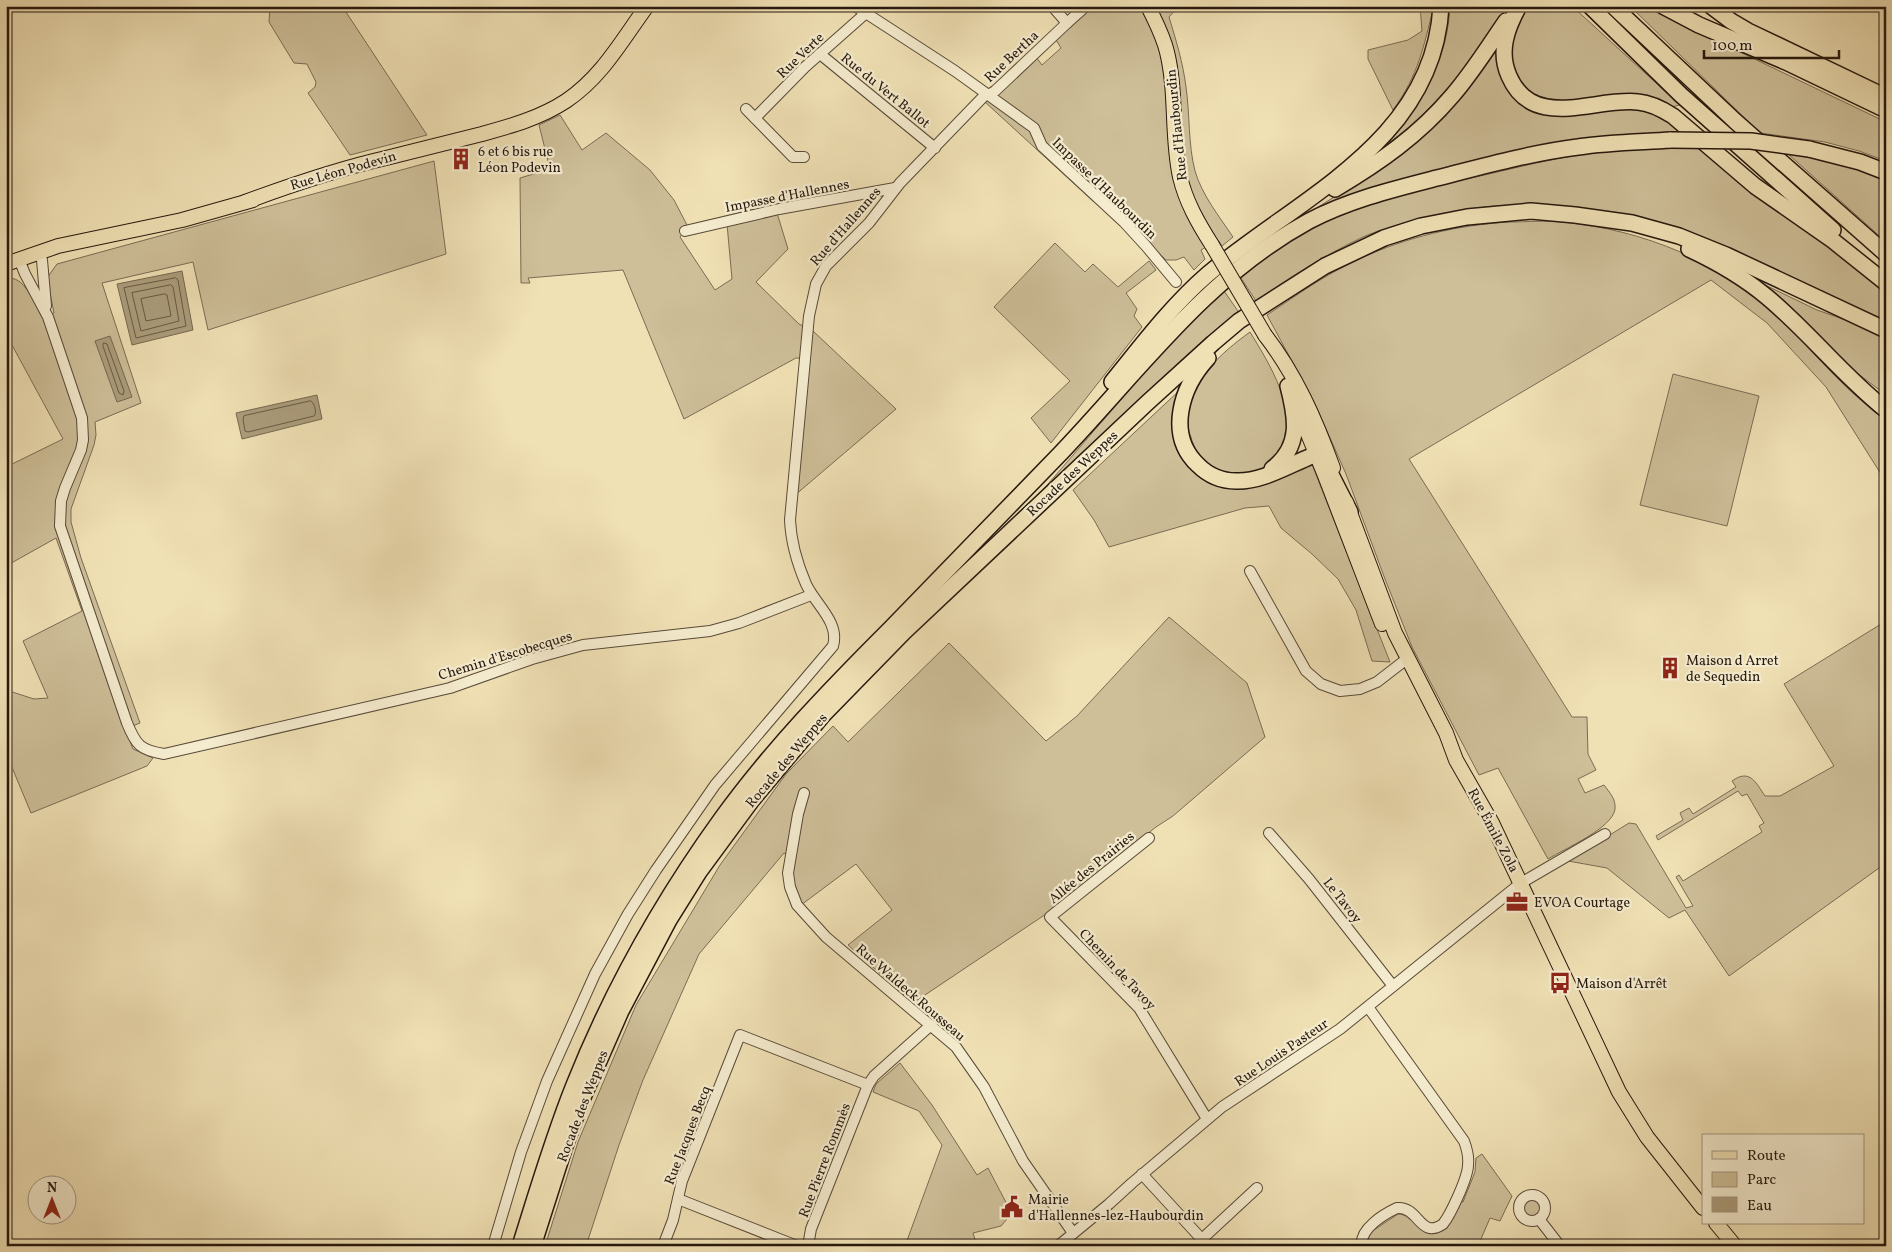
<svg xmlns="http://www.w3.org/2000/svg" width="1892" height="1252" font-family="Vollkorn,serif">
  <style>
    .green { fill: #cebf99; stroke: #7a6c54 }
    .water { fill: #ab9d7c; stroke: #766850 }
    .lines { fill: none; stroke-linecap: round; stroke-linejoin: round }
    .shore { stroke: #685a45; stroke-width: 1 }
    .minor-casing { stroke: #584a38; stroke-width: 12 }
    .major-casing { stroke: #26180e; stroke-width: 16 }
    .highway-casing { stroke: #26180e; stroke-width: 18 }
    .minor { stroke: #f5eccf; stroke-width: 10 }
    .major { stroke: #f0e1b5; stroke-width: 14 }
    .highway { stroke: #f0e1b5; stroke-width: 15 }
    .major-bridge-casing { stroke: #26180e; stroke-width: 16; stroke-linecap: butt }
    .highway-bridge-casing { stroke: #26180e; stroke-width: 18; stroke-linecap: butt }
    .major-bridge { stroke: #f0e1b5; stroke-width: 14 }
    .highway-bridge { stroke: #f0e1b5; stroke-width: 15 }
    .labels { text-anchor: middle; stroke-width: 4.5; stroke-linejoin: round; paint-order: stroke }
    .street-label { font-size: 14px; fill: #26180e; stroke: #f5eccf }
    .poi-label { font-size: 14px; fill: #26180e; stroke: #f5eccf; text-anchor: start }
  </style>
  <rect width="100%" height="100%" fill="#f0e1b5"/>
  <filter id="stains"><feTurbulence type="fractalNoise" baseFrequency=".004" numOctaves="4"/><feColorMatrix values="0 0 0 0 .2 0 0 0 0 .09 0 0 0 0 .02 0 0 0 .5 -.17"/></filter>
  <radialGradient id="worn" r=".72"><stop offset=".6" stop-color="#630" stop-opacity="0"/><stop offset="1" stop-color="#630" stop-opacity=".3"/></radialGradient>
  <!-- green -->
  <g class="green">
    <path d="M270 6H342L427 135 350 155 308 93 315 87 316 82 307 64 294 63 269 22Z"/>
    <path d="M1093 6H1134L1135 8 1138 6H1179L1169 17C1176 40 1183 63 1186 87 1190 115 1188 144 1195 171 1202 195 1219 216 1233 237L1222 246 1218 240 1201 250 1205 259 1194 270 1184 257 1176 260H1166L1101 195 1094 202 985 102 1036 57 1042 65 1061 48 1056 40Z"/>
    <path d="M1420 6H1434C1423 48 1419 74 1393 110L1368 59V50L1408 40 1422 31Z"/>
    <path d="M1450 6H1508C1474 57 1438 107 1389 143 1394 131 1404 123 1412 112 1434 78 1448 47 1450 6Z"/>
    <path d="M1525 6H1572L1680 105 1671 107C1633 105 1568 108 1534 94 1522 89 1509 66 1509 53 1510 37 1518 21 1525 6Z"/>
    <path d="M1630 6H1652L1694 30 1886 122V161L1859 151 1825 142 1760 133Z"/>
    <path d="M1497 45C1496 71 1507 81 1521 101L1628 106 1660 113 1681 132 1609 137 1356 193 1312 211 1381 167Z"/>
    <path d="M560 115 582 150 606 133 650 170 674 200 688 227 680 237 715 290 732 279 727 224 777 213 788 249 756 282 799 324 813 331 896 409 794 496 809 359 796 358 684 419 623 270 528 278 530 283H521L520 178 550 169 539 125Z"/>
    <path d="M1701 147 1886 290V323L1722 245C1625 207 1531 192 1428 217 1406 222 1384 228 1363 237 1325 255 1290 277 1256 301L1239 275C1313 217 1385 197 1475 177 1508 170 1540 161 1572 156 1615 149 1658 148 1701 147Z"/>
    <path d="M1786 152 1825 157 1886 179V242Z"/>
    <path d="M434 161 446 254 208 330 193 262 102 283 141 403 95 422 96 435 94 445 71 509V522L81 558 140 723 125 729 133 749 153 758 147 766 31 813 6 753V690L34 699 48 698 23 641 82 611 56 538 6 566V467L63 439 6 334V279C24 273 35 305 42 317L54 313 47 278 57 264Z"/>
    <path d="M1510 222C1528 222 1546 220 1563 222 1644 230 1723 262 1781 319 1807 344 1829 372 1855 395 1865 404 1876 411 1886 418V482L1826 387 1767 323 1711 280 1409 459 1572 717H1587L1588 754 1596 770 1578 779 1585 793 1604 785C1610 793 1616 799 1615 809 1613 828 1564 849 1548 859L1498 768 1479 775 1412 647 1385 579 1346 474 1315 404 1267 315C1297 295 1326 274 1359 259 1407 237 1457 225 1510 222Z"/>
    <path d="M1055 243 1085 272 1093 264 1118 287 1149 261 1156 270 1126 293 1137 309 1134 316 1142 327 1051 443 1031 418 1070 381 994 307Z"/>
    <path d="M1759 282 1817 310 1869 328 1886 337V395L1840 360Z"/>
    <path d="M1222 288 1240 314 1186 356 1036 498 1180 331Z"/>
    <path d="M1250 332C1269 363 1290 397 1287 434 1286 437 1287 443 1286 446 1283 454 1268 465 1261 469 1247 477 1223 474 1210 465 1201 459 1193 447 1191 437 1189 433 1187 427 1187 423 1184 385 1222 352 1250 332Z"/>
    <path d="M1673 374 1759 396 1727 526 1640 505Z"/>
    <path d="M1181 389 1174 432 1217 484 1311 462 1390 662 1372 661 1356 610 1338 579 1312 554 1281 528 1269 506 1245 508 1109 547 1094 520 1073 490Z"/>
    <path d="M1169 617 1247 683 1265 737 1173 816 1156 827 1052 910 913 1003 848 945 892 910 856 864 801 905C795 888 791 875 793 857L784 853 699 954 643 1080 619 1145 586 1246H545L578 1142 636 1005 720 865 786 774 833 726 848 742 949 643 1046 741 1077 716Z"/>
    <path d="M1886 621V863L1729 976 1685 910 1669 918 1607 868 1568 861 1629 823 1636 824 1686 908 1693 906 1676 877 1679 875 1683 881 1762 832 1759 826 1764 823 1747 794 1742 796 1738 791 1658 840 1656 836 1683 820 1680 813 1689 808 1693 814 1736 787 1732 781C1750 768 1756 783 1765 796H1780L1834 766 1784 684Z"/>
    <path d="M900 1063 932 1105 977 1175 988 1168 1011 1212 1006 1217 1007 1219 1001 1226 973 1233 977 1246H905L942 1145 919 1111 873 1092 876 1084Z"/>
    <path d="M1482 1154 1512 1196 1500 1221 1490 1218 1478 1246H1366L1368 1234 1398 1214C1413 1213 1427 1247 1442 1228 1448 1220 1453 1210 1459 1201L1463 1202 1475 1172 1476 1158Z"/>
    <circle cx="1532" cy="1208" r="10"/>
  </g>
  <!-- water -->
  <g class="water">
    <path d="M182 271 193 330 132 345 117 284Z"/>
    <path d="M110 336 132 397 117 402 95 341Z"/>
    <path d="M317 395 322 419 242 439 236 413Z"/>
  </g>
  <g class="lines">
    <!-- shore -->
    <g class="shore">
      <path d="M176 278 178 280 186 326 136 338 124 288Z"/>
      <path d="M171 285 173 287 179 321 141 331 132 293Z"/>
      <path d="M165 294 167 295 171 316 146 321 141 299Z"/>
      <path d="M104 343 107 344 124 391 123 395 119 393 103 346Z"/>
      <path d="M311 401C315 404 317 413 314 416L248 432 245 431 243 419 244 416Z"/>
    </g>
    <!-- minor casing -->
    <g class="minor-casing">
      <g id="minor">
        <path d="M855 6 955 71 1034 128 1042 146 1124 222 1146 246 1176 282"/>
        <path d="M1052 6 1067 23"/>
        <path d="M820 54 935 148"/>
        <path d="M986 94H990L995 91 1067 23 1086 6"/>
        <path d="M746 109 793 157H804"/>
        <path d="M755 118 805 67 866 13"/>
        <path d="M685 231 779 209 895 188"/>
        <path d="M39 252 42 260 46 306"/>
        <path d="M19 259 25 274 48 317 82 418 83 440 81 450 65 488 61 501 60 526 127 723C136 745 140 750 164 754L450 688 532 659 583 645 710 631 739 623 811 595"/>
        <path d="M1250 571 1306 671 1321 684 1340 691 1360 689 1377 682 1408 658"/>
        <path d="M804 793 798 814 788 873 790 887 797 905 826 937 956 1047 984 1087 1023 1161 1073 1233"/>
        <path d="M1269 833 1309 879 1393 986"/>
        <path d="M1149 838 1050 917 1139 1008 1207 1119"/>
        <path d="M1142 1174 1208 1246"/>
        <circle cx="1532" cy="1208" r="13"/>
        <path d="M678 1199 797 1246"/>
        <path d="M1539 1219 1560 1246"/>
        <path d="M1202 1239 1257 1188"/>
        <path d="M493 1246 521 1152 547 1081 595 974 628 914 656 870 715 785 833 646C840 622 815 604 806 584 797 563 791 543 790 520L809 316 816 284 826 266 869 223 900 183 986 94"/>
        <path d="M663 1246 673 1220 682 1181 740 1035 868 1085"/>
        <path d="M808 1246 811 1229 868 1085 874 1076 931 1025"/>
        <path d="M1058 1246 1109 1204 1132 1183 1222 1107 1340 1029 1521 883 1605 834"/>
        <path d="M1362 1246C1359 1229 1384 1214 1397 1208 1419 1206 1420 1240 1443 1224 1451 1214 1468 1177 1468 1165 1469 1157 1467 1149 1464 1141L1368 1007"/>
      </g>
    </g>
    <!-- major casing -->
    <g class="major-casing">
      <g id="major">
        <path d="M1148 6C1155 21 1163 35 1167 52 1177 93 1171 135 1180 177 1186 202 1198 223 1212 245"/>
        <path d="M245 202C291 185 337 169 386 158 418 150 450 142 482 134 511 126 540 118 566 101 602 77 622 40 647 6"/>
        <path d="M6 264 58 246 182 220 253 200"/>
        <path d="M1265 335C1296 375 1316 421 1333 468"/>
        <path d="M1294 400 1324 473 1382 624"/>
        <path d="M1346 502 1395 633 1446 733 1456 760 1492 823 1619 1092 1647 1137 1703 1208"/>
        <path d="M1716 1223 1735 1246"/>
      </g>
    </g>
    <!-- highway casing -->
    <g class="highway-casing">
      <g id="highway">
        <path d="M1519 6C1507 28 1498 51 1509 76 1533 132 1595 97 1638 102 1651 103 1662 109 1673 116L1755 186 1831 239 1886 283"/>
        <path d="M1590 6 1681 95 1833 230"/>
        <path d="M1613 6 1735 121 1886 254"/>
        <path d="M1663 6 1699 25 1786 62 1886 110"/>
        <path d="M1711 6 1731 21 1748 31 1886 97"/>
        <path d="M1809 149 1860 162 1886 172"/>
        <path d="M1335 189C1379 163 1419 135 1452 96 1472 73 1488 47 1506 21"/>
        <path d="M1689 249C1717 262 1743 277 1767 297 1809 332 1843 376 1886 410"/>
        <path d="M1208 358C1181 387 1166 435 1198 465 1208 475 1221 481 1236 481 1262 482 1289 465 1312 456L1321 455 1350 512"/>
        <path d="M1112 382C1142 345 1172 305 1208 274 1298 198 1434 142 1441 6"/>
        <path d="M1272 469C1302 446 1296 417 1288 386"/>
        <path d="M520 1246C537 1192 553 1137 574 1085 612 990 662 901 722 818 772 749 831 688 891 628 946 571 1001 515 1056 458 1138 373 1203 279 1309 221 1349 200 1394 189 1437 178 1484 166 1531 153 1578 147 1609 142 1640 142 1671 140"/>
        <path d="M533 1246 564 1149 581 1102 621 1011 669 920 699 872 752 800 823 715 904 632 1147 403 1213 343 1239 321 1325 266 1384 238 1421 226 1467 217 1531 211 1575 215 1632 223 1679 236 1726 255 1886 330"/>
      </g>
    </g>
    <!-- minor -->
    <use href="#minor" class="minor"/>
    <!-- major -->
    <use href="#major" class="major"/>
    <!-- highway -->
    <use href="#highway" class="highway"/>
    <!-- major-bridge casing -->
    <g class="major-bridge-casing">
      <path id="major-bridge" d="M1212 245 1265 335"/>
    </g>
    <!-- highway-bridge casing -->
    <g class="highway-bridge-casing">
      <path id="highway-bridge" d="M1671 140 1751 141 1809 149"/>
    </g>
    <!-- major-bridge -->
    <use href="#major-bridge" class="major-bridge"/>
    <!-- highway-bridge -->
    <use href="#highway-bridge" class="highway-bridge"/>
  </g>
  <!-- icons -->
  <defs>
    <g id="building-bare" transform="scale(1.725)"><path d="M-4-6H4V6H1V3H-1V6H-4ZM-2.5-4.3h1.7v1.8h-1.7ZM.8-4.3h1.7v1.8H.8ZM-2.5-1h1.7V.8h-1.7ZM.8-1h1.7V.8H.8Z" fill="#8f2418" stroke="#f5eccf" stroke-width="2.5" paint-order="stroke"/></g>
    <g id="office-bare" transform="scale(1.725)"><path d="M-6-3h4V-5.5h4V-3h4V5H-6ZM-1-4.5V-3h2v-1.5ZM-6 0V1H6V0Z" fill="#8f2418" stroke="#f5eccf" stroke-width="2.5" paint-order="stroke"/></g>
    <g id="bus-bare" transform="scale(1.725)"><path d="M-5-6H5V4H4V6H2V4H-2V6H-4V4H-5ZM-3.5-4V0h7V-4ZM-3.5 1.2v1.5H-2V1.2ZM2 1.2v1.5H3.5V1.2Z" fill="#8f2418" stroke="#f5eccf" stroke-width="2.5" paint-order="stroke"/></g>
    <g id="civic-bare" transform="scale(1.725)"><path d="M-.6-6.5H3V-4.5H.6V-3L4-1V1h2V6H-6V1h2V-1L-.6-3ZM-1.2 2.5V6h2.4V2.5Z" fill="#8f2418" stroke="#f5eccf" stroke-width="2.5" paint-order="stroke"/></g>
  </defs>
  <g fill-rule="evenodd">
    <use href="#building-bare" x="461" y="159"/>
    <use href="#building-bare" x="1670" y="668"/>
    <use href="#office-bare" x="1517" y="902"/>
    <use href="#bus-bare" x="1560" y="983"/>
    <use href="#civic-bare" x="1012" y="1207"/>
  </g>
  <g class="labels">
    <!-- street labels -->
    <g class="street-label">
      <text transform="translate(800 55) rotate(-44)" y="5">Rue Verte</text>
      <text transform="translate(1011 56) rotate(-43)" y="5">Rue Bertha</text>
      <text transform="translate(886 90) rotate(39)" y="5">Rue du Vert Ballot</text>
      <text transform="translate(1176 125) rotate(-96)" y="5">Rue d'Haubourdin</text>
      <text transform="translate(343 170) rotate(-16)" y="5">Rue Léon Podevin</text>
      <text transform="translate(1105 188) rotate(44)" y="5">Impasse d'Haubourdin</text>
      <text transform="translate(787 195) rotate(-11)" y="5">Impasse d'Hallennes</text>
      <text transform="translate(845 226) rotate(-49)" y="5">Rue d'Hallennes</text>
      <text transform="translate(1072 473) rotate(-43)" y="5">Rocade des Weppes</text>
      <text transform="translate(505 655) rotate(-17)" y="5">Chemin d'Escobecques</text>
      <text transform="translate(786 760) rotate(-50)" y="5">Rocade des Weppes</text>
      <text transform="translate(1494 830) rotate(62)" y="5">Rue Émile Zola</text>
      <text transform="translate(1091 867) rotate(-39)" y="5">Allée des Prairies</text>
      <text transform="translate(1343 900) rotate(52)" y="5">Le Tavoy</text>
      <text transform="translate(1118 969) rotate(47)" y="5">Chemin de Tavoy</text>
      <text transform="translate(911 992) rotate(41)" y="5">Rue Waldeck Rousseau</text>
      <text transform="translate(1281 1052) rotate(-34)" y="5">Rue Louis Pasteur</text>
      <text transform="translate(582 1106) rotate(-69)" y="5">Rocade des Weppes</text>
      <text transform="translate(687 1135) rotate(-69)" y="5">Rue Jacques Becq</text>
      <text transform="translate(824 1160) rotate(-69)" y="5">Rue Pierre Rommès</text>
    </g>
    <!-- poi labels -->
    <g class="poi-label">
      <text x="478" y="156">6 et 6 bis rue<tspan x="478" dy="16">Léon Podevin</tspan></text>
      <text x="1686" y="665">Maison d Arret<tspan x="1686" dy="16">de Sequedin</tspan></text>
      <text x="1534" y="907">EVOA Courtage</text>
      <text x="1576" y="988">Maison d'Arrêt</text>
      <text x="1028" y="1204">Mairie<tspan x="1028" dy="16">d'Hallennes-lez-Haubourdin</tspan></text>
    </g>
  </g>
  <!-- margin -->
  <rect width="1892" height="1252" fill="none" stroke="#f0e1b5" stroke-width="25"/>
  <rect x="8" y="8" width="1877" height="1237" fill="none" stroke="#26180e" stroke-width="2.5"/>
  <rect x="12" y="12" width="1867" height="1227" fill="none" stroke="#26180e"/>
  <!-- legend -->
  <rect x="1702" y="1134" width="162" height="90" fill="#f5eccf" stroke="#a29782"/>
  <rect x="1712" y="1151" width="25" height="8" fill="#f0e1b5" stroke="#a29782"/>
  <text x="1747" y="1160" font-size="15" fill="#26180e">Route</text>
  <rect x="1712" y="1172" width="25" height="15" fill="#cebf99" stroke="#a29782"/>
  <text x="1747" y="1184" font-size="15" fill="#26180e">Parc</text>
  <rect x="1712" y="1197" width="25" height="15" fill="#ab9d7c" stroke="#a29782"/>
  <text x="1747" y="1210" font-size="15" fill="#26180e">Eau</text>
  <!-- north arrow -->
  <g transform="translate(52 1200)"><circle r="24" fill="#f5eccf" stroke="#a29782"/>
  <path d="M0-4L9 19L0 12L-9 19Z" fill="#8f2418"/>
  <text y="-8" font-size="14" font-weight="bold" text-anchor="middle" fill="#26180e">N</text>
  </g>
  <!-- scale -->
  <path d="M1704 50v8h135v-8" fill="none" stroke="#26180e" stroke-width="2.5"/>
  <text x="1712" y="50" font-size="15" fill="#26180e" stroke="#f5eccf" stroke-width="4" paint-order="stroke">100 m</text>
  <rect width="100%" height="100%" filter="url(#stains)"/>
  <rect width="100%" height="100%" fill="url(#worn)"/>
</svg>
